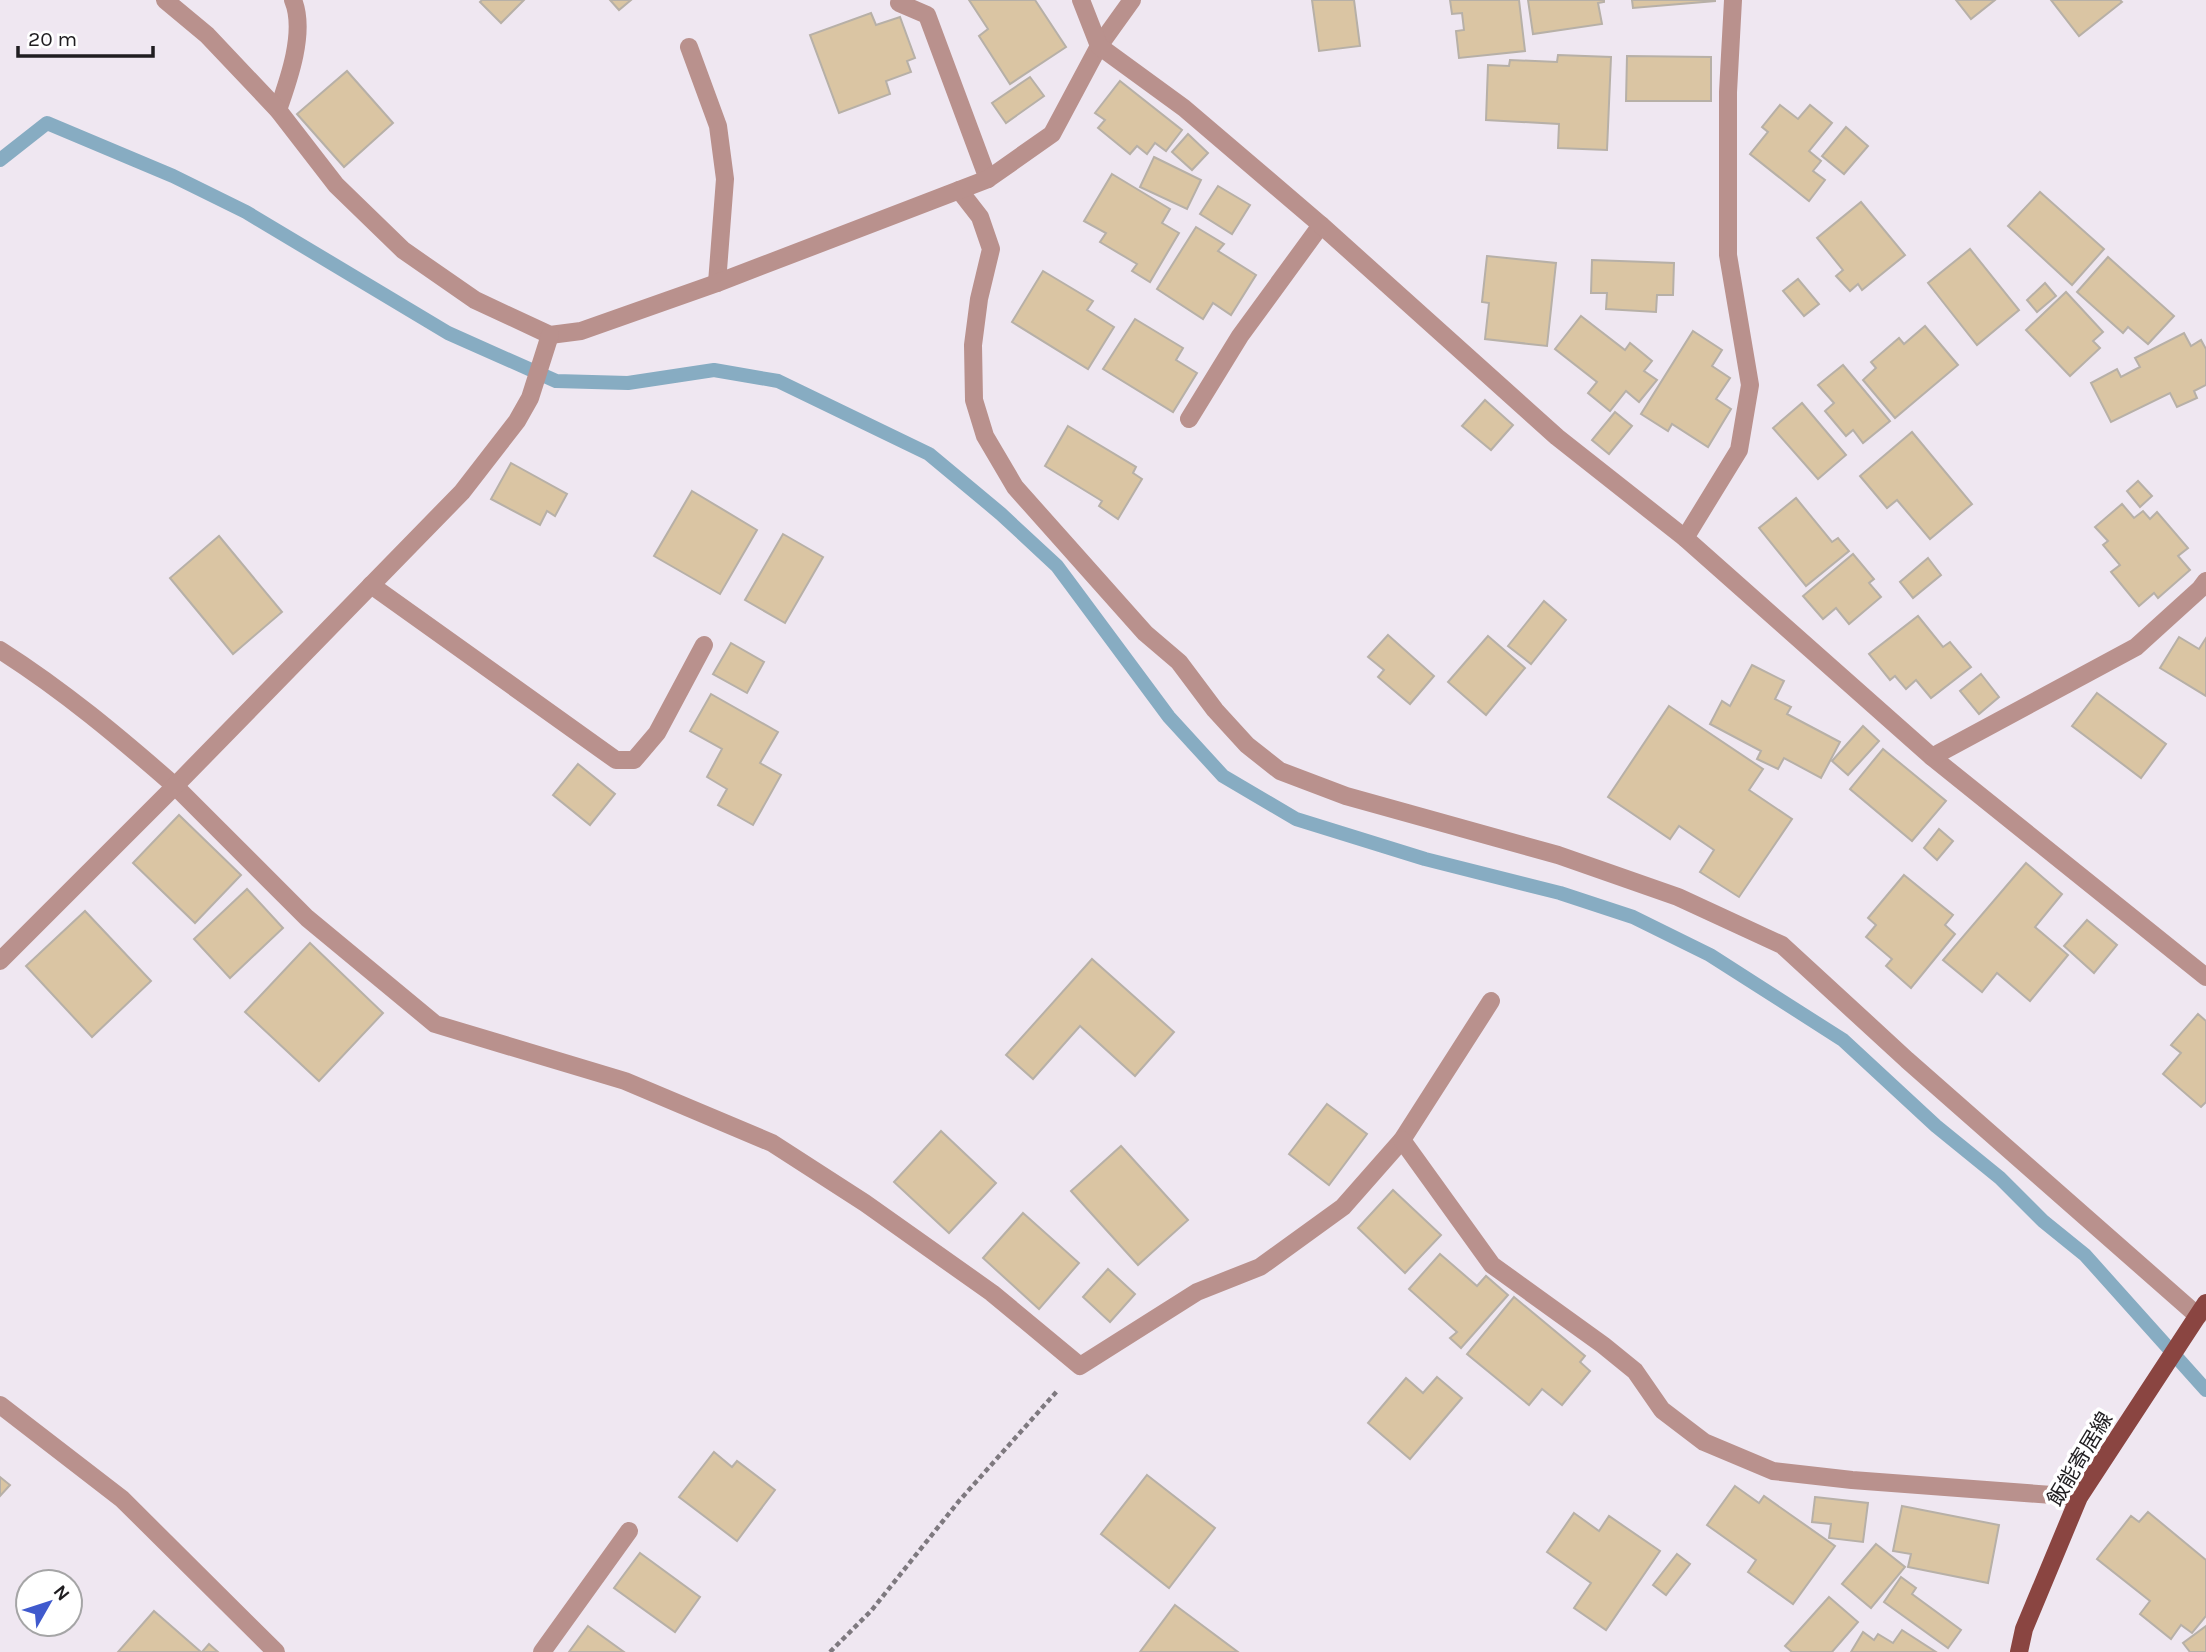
<svg xmlns="http://www.w3.org/2000/svg" width="2206" height="1652" font-family="Karla,'Noto Sans JP',sans-serif">
  <style>
    .lines { fill: none; stroke-linecap: round; stroke-linejoin: round }
    .stream { stroke: #87acc2; stroke-width: 14 }
    .building { fill: #dac5a3; stroke: #b7b0a7; stroke-width: 2 }
    .path { stroke: #7e797f; stroke-width: 4.5; stroke-dasharray: 5 3.5; stroke-linecap: butt }
    .service { stroke: #b9918d; stroke-width: 18 }
    .minor { stroke: #b9918d; stroke-width: 18 }
    .tertiary { stroke: #b9918d; stroke-width: 18 }
    .primary { stroke: #8a4541; stroke-width: 18 }
    .labels { text-anchor: middle; stroke-width: 7; stroke-linejoin: round; paint-order: stroke }
    .street-label { font-size: 21px; fill: #1f1d20; stroke: #fff }
  </style>
  <rect width="100%" height="100%" fill="#efe7f1"/>
  <g class="lines">
    <!-- stream -->
    <path class="stream" d="M0 160 47 123 173 176 246 212 448 333 556 381 628 383 714 370 778 381 929 454 1001 514 1057 566 1169 717 1223 776 1296 819 1425 859 1560 893 1633 917 1710 955 1843 1040 1936 1126 2000 1178 2043 1221 2085 1255 2206 1390"/>
  </g>
  <!-- building -->
  <g class="building">
    <path d="M482 0H524L501 23 480 2Z"/>
    <path d="M610 0H631L619 10Z"/>
    <path d="M969 0H1035L1066 47 1010 84 979 36 988 29Z"/>
    <path d="M1312 0H1354L1360 46 1319 51Z"/>
    <path d="M1450 0H1519L1525 51 1459 58 1456 31 1464 30 1462 13 1452 14Z"/>
    <path d="M1528 0H1604V2L1598 3 1602 24 1533 34Z"/>
    <path d="M1632 0H1715V1L1633 8Z"/>
    <path d="M1956 0H1995L1971 19Z"/>
    <path d="M2051 0H2120L2122 2 2079 36Z"/>
    <path d="M871 13 876 25 900 17 915 58 907 61 911 72 886 81 890 94 839 113 810 35Z"/>
    <path d="M1558 55 1611 57 1607 150 1558 148 1559 124 1486 120 1488 65 1509 66 1510 60 1557 62Z"/>
    <path d="M1627 56 1711 57V101H1626Z"/>
    <path d="M347 71 393 123 344 167 297 114Z"/>
    <path d="M1030 77 1044 96 1006 123 992 103Z"/>
    <path d="M1120 81 1182 130 1166 151 1155 143 1147 154 1137 146 1130 154 1098 128 1105 120 1095 113Z"/>
    <path d="M1780 105 1798 119 1810 105 1832 123 1809 151 1821 161 1813 171 1825 180 1809 201 1750 154 1768 132 1762 127Z"/>
    <path d="M1846 127 1868 146 1844 174 1822 156Z"/>
    <path d="M1188 134 1208 153 1192 170 1172 152Z"/>
    <path d="M1154 157 1201 180 1187 209 1140 187Z"/>
    <path d="M1112 174 1170 209 1162 223 1179 233 1150 282 1132 271 1137 264 1100 242 1106 233 1084 221Z"/>
    <path d="M1218 186 1250 205 1232 234 1200 214Z"/>
    <path d="M2040 192 2104 249 2072 285 2008 226Z"/>
    <path d="M1861 202 1905 255 1862 290 1858 284 1850 291 1836 276 1843 270 1817 238Z"/>
    <path d="M1196 227 1224 244 1218 251 1256 275 1231 315 1213 303 1203 319 1157 289Z"/>
    <path d="M1970 249 2019 310 1977 345 1928 283Z"/>
    <path d="M1487 256 1556 263 1547 346 1485 339 1489 303 1482 302Z"/>
    <path d="M2108 257 2174 316 2148 344 2128 327 2123 333 2077 292Z"/>
    <path d="M1592 260 1674 263 1673 295H1657L1656 312 1606 309 1607 293H1591Z"/>
    <path d="M1043 271 1093 301 1087 310 1114 327 1088 369 1012 322Z"/>
    <path d="M1798 279 1819 304 1804 316 1783 291Z"/>
    <path d="M2045 283 2056 296 2037 312 2027 300Z"/>
    <path d="M2066 292 2103 332 2093 341 2100 348 2070 376 2026 330Z"/>
    <path d="M1581 316 1625 350 1630 343 1652 361 1644 371 1657 380 1639 402 1626 391 1610 411 1588 393 1597 382 1555 349Z"/>
    <path d="M1135 319 1183 348 1176 360 1197 373 1173 412 1103 369Z"/>
    <path d="M1925 326 1958 365 1895 418 1863 380 1876 368 1871 362 1899 338 1904 344Z"/>
    <path d="M1693 331 1722 350 1712 366 1730 378 1716 399 1731 409 1708 447 1672 424 1668 431 1641 414Z"/>
    <path d="M2184 333 2191 346 2201 340 2206 349V385L2194 391 2197 398 2177 407 2170 393 2111 422 2091 383 2117 369 2121 377 2140 367 2135 358Z"/>
    <path d="M1843 365 1890 421 1863 443 1853 430 1846 436 1825 411 1834 403 1818 385Z"/>
    <path d="M1485 400 1513 425 1491 450 1462 426Z"/>
    <path d="M1802 403 1846 455 1818 479 1773 428Z"/>
    <path d="M1615 412 1632 426 1609 454 1592 440Z"/>
    <path d="M1068 426 1136 467 1133 473 1142 479 1118 519 1099 506 1102 501 1045 466Z"/>
    <path d="M1912 432 1972 504 1930 539 1897 500 1887 508 1860 476Z"/>
    <path d="M511 463 567 494 555 516 547 511 540 525 491 499Z"/>
    <path d="M2138 481 2152 496 2140 507 2127 491Z"/>
    <path d="M692 491 757 530 720 594 654 556Z"/>
    <path d="M1796 498 1832 542 1838 538 1849 551 1806 586 1759 528Z"/>
    <path d="M2122 504 2134 518 2143 511 2150 519 2157 512 2188 548 2178 556 2190 570 2158 598 2154 593 2139 606 2111 572 2120 565 2103 545 2108 541 2095 527Z"/>
    <path d="M783 534 823 557 785 623 745 600Z"/>
    <path d="M219 536 282 612 233 654 170 578Z"/>
    <path d="M1853 554 1874 579 1869 583 1881 597 1849 624 1836 608 1823 619 1803 596Z"/>
    <path d="M1928 558 1941 575 1913 598 1900 582Z"/>
    <path d="M1544 601 1566 620 1531 664 1508 646Z"/>
    <path d="M1918 616 1943 647 1950 642 1971 667 1931 698 1916 680 1906 689 1895 676 1890 680 1869 654Z"/>
    <path d="M1388 635 1434 676 1410 704 1378 677 1384 670 1368 657Z"/>
    <path d="M1488 636 1525 668 1486 715 1448 682Z"/>
    <path d="M2179 637 2199 649 2206 638V696L2160 668Z"/>
    <path d="M731 643 764 662 747 693 713 674Z"/>
    <path d="M1752 665 1784 681 1775 699 1791 707 1787 714 1840 742 1821 778 1784 758 1778 769 1757 759 1761 751 1710 724 1722 701 1730 706Z"/>
    <path d="M1981 674 1999 697 1979 714 1960 691Z"/>
    <path d="M2097 693 2166 744 2141 778 2072 726Z"/>
    <path d="M711 694 778 732 760 763 781 775 753 825 718 805 727 789 707 777 722 749 690 731Z"/>
    <path d="M1669 706 1763 769 1749 790 1792 819 1739 897 1700 872 1714 850 1679 826 1670 839 1608 797Z"/>
    <path d="M1863 726 1879 741 1848 775 1832 761Z"/>
    <path d="M1883 749 1946 801 1912 841 1850 789Z"/>
    <path d="M578 764 615 794 590 825 553 795Z"/>
    <path d="M179 815 241 875 195 923 133 863Z"/>
    <path d="M1939 829 1953 841 1937 860 1924 848Z"/>
    <path d="M2026 863 2062 894 2035 927 2068 955 2030 1001 1997 973 1982 992 1943 960Z"/>
    <path d="M1904 875 1953 915 1945 925 1955 934 1911 988 1886 966 1892 959 1866 937 1876 925 1868 918Z"/>
    <path d="M247 889 283 928 230 978 194 939Z"/>
    <path d="M85 911 151 981 92 1037 26 966Z"/>
    <path d="M2087 920 2117 945 2094 973 2064 946Z"/>
    <path d="M310 943 383 1013 319 1081 245 1012Z"/>
    <path d="M1092 959 1174 1032 1135 1076 1080 1026 1033 1079 1006 1055Z"/>
    <path d="M2198 1014 2206 1021V1102L2201 1107 2163 1074 2181 1053 2171 1045Z"/>
    <path d="M1327 1104 1367 1134 1329 1185 1289 1154Z"/>
    <path d="M941 1131 996 1183 949 1233 894 1182Z"/>
    <path d="M1121 1146 1188 1220 1138 1265 1071 1191Z"/>
    <path d="M1393 1190 1441 1235 1405 1273 1358 1228Z"/>
    <path d="M1023 1213 1079 1263 1039 1309 983 1258Z"/>
    <path d="M1440 1254 1477 1286 1486 1276 1508 1295 1461 1348 1450 1338 1457 1332 1409 1289Z"/>
    <path d="M1108 1269 1135 1294 1110 1322 1083 1297Z"/>
    <path d="M1514 1297 1585 1356 1580 1362 1590 1371 1562 1405 1542 1389 1529 1405 1467 1354Z"/>
    <path d="M1437 1377 1462 1398 1410 1459 1368 1423 1406 1378 1423 1393Z"/>
    <path d="M714 1452 732 1467 737 1461 775 1490 737 1541 679 1497Z"/>
    <path d="M1147 1475 1215 1528 1169 1588 1101 1534Z"/>
    <path d="M0 1477 10 1485 0 1496Z"/>
    <path d="M1735 1486 1759 1503 1764 1496 1835 1546 1793 1604 1748 1572 1756 1560 1707 1525Z"/>
    <path d="M1815 1497 1868 1503 1863 1542 1829 1538 1831 1524 1812 1522Z"/>
    <path d="M1902 1506 1999 1525 1988 1583 1908 1567 1911 1554 1893 1551Z"/>
    <path d="M2148 1512 2206 1560V1616L2192 1633 2181 1625 2171 1639 2140 1614 2150 1601 2097 1559 2131 1516 2139 1522Z"/>
    <path d="M1574 1513 1599 1531 1609 1516 1660 1551 1606 1630 1574 1608 1591 1583 1547 1552Z"/>
    <path d="M1876 1544 1905 1567 1871 1608 1842 1584Z"/>
    <path d="M640 1553 700 1597 675 1632 614 1588Z"/>
    <path d="M1677 1554 1690 1564 1666 1595 1653 1585Z"/>
    <path d="M1901 1577 1916 1588 1912 1594 1961 1630 1948 1648 1884 1602Z"/>
    <path d="M1829 1597 1858 1622 1832 1652H1792L1785 1646Z"/>
    <path d="M1175 1605 1238 1652H1140Z"/>
    <path d="M154 1611 201 1652H118Z"/>
    <path d="M588 1626 624 1652H569Z"/>
    <path d="M2206 1626V1652H2190L2183 1643Z"/>
    <path d="M1902 1630 1936 1652H1851L1863 1632 1874 1640 1878 1634 1893 1643Z"/>
    <path d="M209 1644 218 1652H202Z"/>
  </g>
  <g class="lines">
    <!-- path -->
    <path class="path" d="M830 1652 871 1611 959 1501 1058 1390"/>
    <!-- service -->
    <g class="service">
      <path d="M899 3 927 15 988 179"/>
      <path d="M689 47 718 126 725 179 717 283"/>
      <path d="M278 110C289 79 306 31 293 0"/>
      <path d="M959 190 980 217 991 249 979 299 973 345 974 400 985 436 1015 487 1145 633 1179 662 1215 710 1247 745 1280 771 1346 796 1558 855 1678 897 1782 945 1907 1060 2198 1316"/>
      <path d="M1189 419 1240 336 1321 225"/>
      <path d="M371 585 616 760H634L657 733 704 645"/>
      <path d="M0 650C63 690 119 737 175 786"/>
      <path d="M542 1652 629 1531"/>
    </g>
    <!-- minor -->
    <g class="minor">
      <path d="M165 0 207 35 278 110 336 185 403 250 475 300 550 335 581 331 717 283 988 179 1052 134 1099 46 1132 0"/>
      <path d="M1081 0 1099 46 1184 108 1321 225 1557 437 1685 538 1932 757 2206 977"/>
      <path d="M1685 538 1739 450 1750 385 1728 255V92L1733 0"/>
      <path d="M1932 757 2136 647 2200 589 2206 581"/>
      <path d="M175 786 307 918 435 1024 625 1081 772 1143 865 1203 992 1293 1080 1366 1197 1292 1260 1267 1343 1207 1402 1140 1491 1001"/>
      <path d="M0 961 175 786 462 492 517 421 530 398 550 335"/>
      <path d="M1402 1140 1492 1265 1603 1345 1635 1371 1662 1410 1704 1442 1773 1471 1852 1480 2079 1497"/>
    </g>
    <!-- tertiary -->
    <path class="tertiary" d="M0 1405 122 1499 276 1652"/>
    <!-- primary -->
    <path class="primary" d="M2019 1652 2024 1629 2079 1497 2206 1303"/>
  </g>
  <g class="labels">
    <!-- street labels -->
    <g class="street-label">
      <text transform="translate(2080 1459) rotate(-59)" y="7">飯能寄居線</text>
    </g>
  </g>
  <!-- north arrow -->
  <g transform="translate(49 1603) rotate(51)"><circle r="33" fill="#ffffff" stroke="#a5a5a6" stroke-width="2"/>
  <path d="M0-5L12 26L0 18L-12 26Z" fill="#405acd"/>
  <text y="-10" font-size="19" font-weight="bold" text-anchor="middle" fill="#1f1d20">N</text>
  </g>
  <!-- scale -->
  <path d="M18 46v10h135v-10" fill="none" stroke="#1f1d20" stroke-width="3.5"/>
  <text x="28" y="46" font-size="21" fill="#1f1d20" stroke="#ffffff" stroke-width="5" paint-order="stroke">20 m</text>
</svg>
